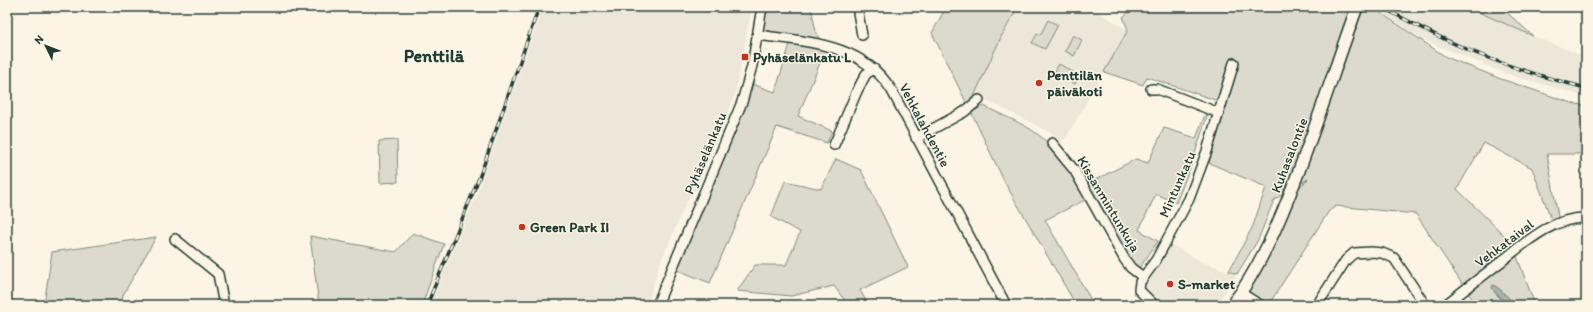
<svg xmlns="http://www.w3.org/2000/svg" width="1593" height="312" font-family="Itim,sans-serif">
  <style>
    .built { fill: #ece7d8 }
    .green { fill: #dcdacc; stroke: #7e8c80 }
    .water { fill: #aeb3a7; stroke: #758479 }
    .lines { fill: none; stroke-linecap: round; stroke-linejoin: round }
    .minor-casing { stroke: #1f3d34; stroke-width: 12 }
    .major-casing { stroke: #1f3d34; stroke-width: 14 }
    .minor { stroke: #fcf5e5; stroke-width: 9 }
    .major { stroke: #fcf5e5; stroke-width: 11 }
    .rail-casing { stroke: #1f3d34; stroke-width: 3.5 }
    .rail { stroke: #fcf5e5; stroke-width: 2; stroke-dasharray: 6; stroke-linecap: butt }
    .poi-dot { fill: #c8321e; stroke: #fcf5e5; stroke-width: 1.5 }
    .labels { text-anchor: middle; stroke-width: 3; stroke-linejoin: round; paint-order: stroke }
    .poi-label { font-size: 14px; font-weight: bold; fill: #1f3d34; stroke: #fcf5e5; text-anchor: start }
    .street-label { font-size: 14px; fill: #1f3d34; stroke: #fcf5e5 }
    .district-label { font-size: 18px; font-weight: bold; fill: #1f3d34; stroke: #fcf5e5 }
  </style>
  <rect width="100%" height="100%" fill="#fcf5e5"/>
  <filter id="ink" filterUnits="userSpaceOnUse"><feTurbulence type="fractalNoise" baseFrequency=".025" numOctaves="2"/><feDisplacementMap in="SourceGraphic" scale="8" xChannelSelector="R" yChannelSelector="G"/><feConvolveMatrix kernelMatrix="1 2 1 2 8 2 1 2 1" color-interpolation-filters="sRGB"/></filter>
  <g filter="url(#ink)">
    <!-- built -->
    <g class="built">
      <path d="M543 7H752L736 90 730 108 696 189 687 201 658 268 648 305H430L477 194Z"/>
      <path d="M1018 7H1089L1128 30 1067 136 1061 142 1051 133 975 94 1002 35Z"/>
      <path d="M1374 7H1467L1533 36 1586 57V97L1507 74 1422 39Z"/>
      <path d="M1172 245 1202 262 1237 274 1216 305H1157L1142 291 1147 281Z"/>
    </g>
    <!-- green -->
    <g class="green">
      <path d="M767 7H811L816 32 825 51 798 116 832 131 827 143 777 127 710 283 675 269 746 103 752 84 775 92 790 44 761 39Z"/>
      <path d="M946 7H1018L1002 35 975 94 967 104 932 33Z"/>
      <path d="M1135 7H1372L1446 57 1501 79 1572 103 1586 106V154H1547L1559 222 1553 224 1532 168 1484 143 1457 189 1512 243 1535 305H1516L1496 286 1494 292 1507 305H1476L1416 214 1336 206 1329 211 1269 304 1270 305H1237L1297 190 1308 179 1274 200 1258 240 1237 274 1229 271 1253 226 1266 187 1209 163 1227 104 1147 77 1143 85 1104 72 1128 30 1123 17Z"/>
      <path d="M1467 7H1501L1533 36Z"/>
      <path d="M1048 20 1058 25 1045 49 1032 43 1037 34 1040 35Z"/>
      <path d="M1073 35 1082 40 1074 56 1065 51Z"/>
      <path d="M1059 64 1080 76 1075 84 1054 73Z"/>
      <path d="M984 106C999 114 1023 123 1036 133 1058 148 1073 177 1087 199L1045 220 1094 305H1076L1005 183 971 112Z"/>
      <path d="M1206 112 1208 113 1192 163 1176 203 1156 194 1139 230 1158 241 1139 269 1124 253 1087 184 1136 159 1148 163 1164 128 1196 138Z"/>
      <path d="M397 140 398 182 380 183 379 141Z"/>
      <path d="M836 159 861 170 908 267 860 290 868 305H848L834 286 791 296 737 291 755 265H786L800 232 771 217 785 181 821 189Z"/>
      <path d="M413 233 444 244 422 305H319L310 236 396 252Z"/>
      <path d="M156 237 123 295 121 305H44L52 252Z"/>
    </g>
    <!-- water -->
    <path class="water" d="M1493 285 1496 286 1516 305H1507L1492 288Z"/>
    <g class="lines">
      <!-- minor casing -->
      <g class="minor-casing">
        <g id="minor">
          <path d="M857 7 862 35"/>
          <path d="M758 35C807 42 863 43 892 91L1006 305"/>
          <path d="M1151 89H1157L1219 113"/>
          <path d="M916 138 964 112 979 100"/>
          <path d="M1052 143 1075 171 1125 260 1131 268 1143 277"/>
          <path d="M834 145 857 91 866 74 874 69"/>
          <path d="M175 239 218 274 224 305"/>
          <path d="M1241 293 1260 305"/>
          <path d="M657 305 742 102 752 66 762 7"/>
          <path d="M1154 305 1139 290 1140 282 1156 260 1189 199 1207 151 1234 63"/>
          <path d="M1317 305 1346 260 1354 253 1371 252 1382 253 1394 258 1425 305"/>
          <path d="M1445 305C1463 291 1480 278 1498 264 1524 244 1552 217 1586 218"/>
        </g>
      </g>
      <!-- major casing -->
      <g class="major-casing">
        <path id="major" d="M1232 305C1260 267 1278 225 1295 181 1317 124 1336 65 1357 7"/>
      </g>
      <!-- minor -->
      <use href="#minor" class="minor"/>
      <!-- major -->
      <use href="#major" class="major"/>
      <!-- rail casing -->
      <g class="rail-casing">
        <g id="rail">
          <path d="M1382 7C1415 25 1447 42 1481 55 1515 69 1551 79 1586 88"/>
          <path d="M427 305 481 173 539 7"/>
        </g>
      </g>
      <!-- rail -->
      <use href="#rail" class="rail"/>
    </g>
  </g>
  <!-- markers -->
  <g class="poi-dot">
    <rect x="741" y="53" width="8" height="8" rx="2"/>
    <circle cx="1039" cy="83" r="4"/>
    <circle cx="522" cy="227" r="4"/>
    <circle cx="1170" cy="284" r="4"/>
  </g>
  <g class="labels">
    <!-- poi labels -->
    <g class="poi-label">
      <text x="753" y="62">Pyhäselänkatu L</text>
      <text x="1047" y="80">Penttilän<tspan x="1047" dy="16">päiväkoti</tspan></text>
      <text x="530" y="232">Green Park II</text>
      <text x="1178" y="289">S-market</text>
    </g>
    <!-- street labels -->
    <g class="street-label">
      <text transform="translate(925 125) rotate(62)" y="5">Vehkalahdentie</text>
      <text transform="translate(705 153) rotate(-67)" y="5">Pyhäselänkatu</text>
      <text transform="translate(1289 155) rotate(-69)" y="5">Kuhasalontie</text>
      <text transform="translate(1177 184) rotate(-66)" y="5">Mintunkatu</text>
      <text transform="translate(1109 204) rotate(59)" y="5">Kissanmintunkuja</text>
      <text transform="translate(1504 243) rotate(-37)" y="5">Vehkataival</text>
    </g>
    <!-- district labels -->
    <g class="district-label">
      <text x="434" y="62">Penttilä</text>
    </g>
  </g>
  <!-- margin -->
  <rect width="1593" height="312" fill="none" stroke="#fcf5e5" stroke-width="24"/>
  <rect x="12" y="12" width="1569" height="288" fill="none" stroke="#1f3d34" stroke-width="1.5" filter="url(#ink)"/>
  <!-- north arrow -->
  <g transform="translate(46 46) rotate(313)" stroke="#fcf5e5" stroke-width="3" paint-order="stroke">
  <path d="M0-3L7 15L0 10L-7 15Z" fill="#1f3d34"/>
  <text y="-6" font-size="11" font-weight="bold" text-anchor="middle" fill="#1f3d34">N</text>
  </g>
</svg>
